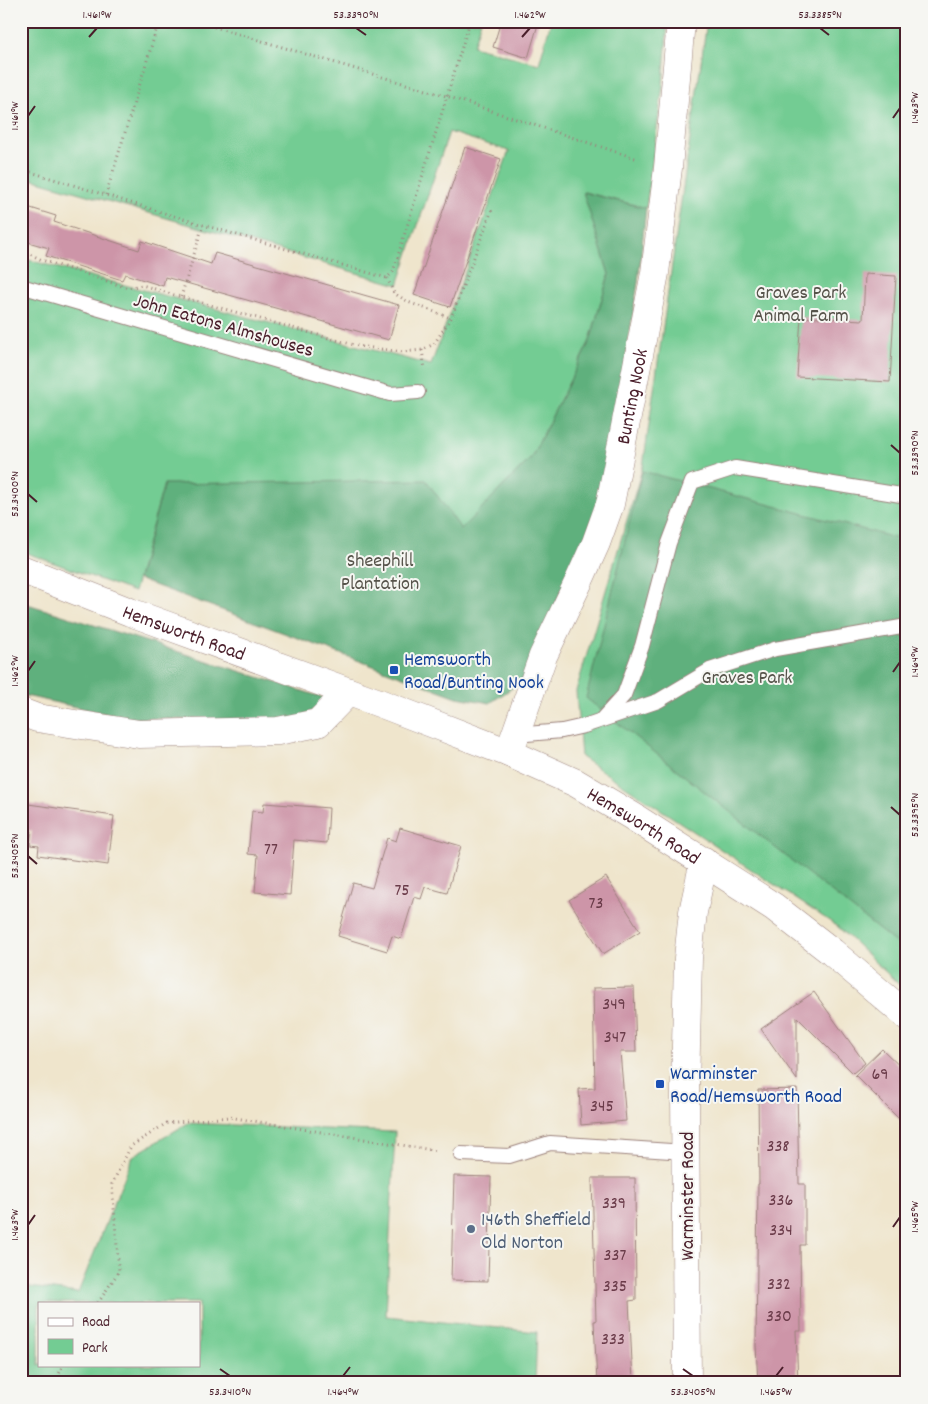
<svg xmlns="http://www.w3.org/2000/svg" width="928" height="1404" font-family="Dekko,sans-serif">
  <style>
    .green { fill: #73cc93; stroke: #5e765f; fill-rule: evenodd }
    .forest { fill: #5eb07d; stroke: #546854 }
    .building { fill: #cd95a8 }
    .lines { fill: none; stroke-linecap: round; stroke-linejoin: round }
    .service-casing { stroke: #9c827c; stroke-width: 16 }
    .minor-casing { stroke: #9c827c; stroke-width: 29 }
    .tertiary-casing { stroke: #9c827c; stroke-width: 29 }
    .path { stroke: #9c827c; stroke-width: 3; stroke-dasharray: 1 4; stroke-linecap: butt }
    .service { stroke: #fff; stroke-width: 14 }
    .minor { stroke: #fff; stroke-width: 28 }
    .tertiary { stroke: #fff; stroke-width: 28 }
    .ticks { fill: none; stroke: #4a1f2b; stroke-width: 2 }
    .transit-dot { fill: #1a4fb4; stroke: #f6f6f2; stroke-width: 2 }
    .service-dot { fill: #5c6f8a; stroke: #f6f6f2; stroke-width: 2 }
    .labels { text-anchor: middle; stroke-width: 4; stroke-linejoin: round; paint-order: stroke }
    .number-label { font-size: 18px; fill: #6b3c4a }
    .park-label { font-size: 20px; fill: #56534a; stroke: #f6f6f2 }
    .street-label { font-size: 20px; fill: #4a1f2b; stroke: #f6f6f2 }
    .transit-label { font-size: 20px; fill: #164399; stroke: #f6f6f2; text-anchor: start }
    .service-label { font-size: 20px; fill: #4e5e75; stroke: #f6f6f2; text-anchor: start }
    .neatline { fill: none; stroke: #4a1f2b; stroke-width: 2 }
    .ticks-label { font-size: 12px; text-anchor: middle; fill: #4a1f2b }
  </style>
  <rect width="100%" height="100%" fill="#f6f6f2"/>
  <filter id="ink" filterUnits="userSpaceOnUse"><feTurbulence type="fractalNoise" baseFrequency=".02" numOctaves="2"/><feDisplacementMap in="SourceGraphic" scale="10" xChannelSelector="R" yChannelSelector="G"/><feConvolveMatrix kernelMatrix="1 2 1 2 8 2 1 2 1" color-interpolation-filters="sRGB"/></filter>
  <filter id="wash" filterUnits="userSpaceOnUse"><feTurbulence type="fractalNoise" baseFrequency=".0096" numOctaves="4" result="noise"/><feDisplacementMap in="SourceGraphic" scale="20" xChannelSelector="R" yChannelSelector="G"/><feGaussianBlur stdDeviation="1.12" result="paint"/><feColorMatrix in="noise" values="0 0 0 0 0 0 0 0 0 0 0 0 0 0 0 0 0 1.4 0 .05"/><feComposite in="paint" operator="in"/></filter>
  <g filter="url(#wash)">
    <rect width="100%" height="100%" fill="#efe5cc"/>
    <!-- green -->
    <g class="green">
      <path d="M21 21H481L473 46 539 64 551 21H668L663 85 646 208 584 192 609 274 590 341 531 458 461 530 164 484 134 592 21 551V258L431 365 509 151 449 132 398 285 21 176Z"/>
      <path d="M707 21H907V992L837 926 581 757 576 691 643 466Z"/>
      <path d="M188 1123 395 1132 386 1316 537 1332 535 1383H21V1286L78 1293 133 1156ZM39 1303H199V1365H39Z"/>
    </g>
    <!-- forest -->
    <g class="forest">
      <path d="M583 192 646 208 638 283 603 496 521 682 490 703 457 697 138 579 164 484 426 480 461 529 531 458 590 341 609 274Z"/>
      <path d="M642 471 907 541V952L586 698Z"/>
      <path d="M21 602 331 700 293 722 126 718 21 695Z"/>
    </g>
    <g id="blocks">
      <!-- building -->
      <g class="building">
        <path d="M501 21H539L528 58 493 47Z"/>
        <path d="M465 147 501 159 450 307 414 295Z"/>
        <path d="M21 205 56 216 54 222 139 250 142 241 211 264 215 253 399 305 389 340 165 277 163 286 125 274 122 280 46 256 49 248 21 240Z"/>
        <path d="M865 274 896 276 890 382 797 377 801 317 863 320Z"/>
        <path d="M21 803 114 816 108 865 38 855 39 846 30 845 32 831 21 830Z"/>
        <path d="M264 803 329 808 327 843 294 840 290 895 255 892 258 855 248 854 252 811 263 812Z"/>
        <path d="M400 828 461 846 447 893 425 887 421 899 414 897 401 939 392 936 387 951 338 936 353 883 372 888 387 838 396 841Z"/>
        <path d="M606 877 640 931 603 954 569 900Z"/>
        <path d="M634 987 636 1052H620L626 1121 581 1125 579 1089 595 1088 593 988Z"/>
        <path d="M814 992 865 1063 853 1073 797 1017V1080L761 1029Z"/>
        <path d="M882 1049 907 1073V1127L855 1075Z"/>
        <path d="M797 1089 799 1184H805V1245H800L801 1331H796L798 1383H758L756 1345 758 1184H759L758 1090Z"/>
        <path d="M454 1176 491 1177 488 1281 451 1280Z"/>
        <path d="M592 1178H635L636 1300 629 1301 633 1383H597L594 1321H596Z"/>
      </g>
    </g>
  </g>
  <g filter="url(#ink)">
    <use href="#blocks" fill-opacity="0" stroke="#9c827c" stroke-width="1"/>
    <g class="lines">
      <!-- service casing -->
      <g class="service-casing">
        <g id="service">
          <path d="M21 286 390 394 418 392"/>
          <path d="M603 718 624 695 642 646 669 543 692 482 735 468 907 496"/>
          <path d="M515 735 562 731 584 726 658 701 710 670 775 649 907 626"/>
          <path d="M461 1154 509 1156 550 1143 686 1152"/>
        </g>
      </g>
      <!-- minor casing -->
      <g class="minor-casing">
        <g id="minor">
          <path d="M21 712 37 718 139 734 278 731 318 723 348 692"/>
          <path id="s1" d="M509 753 543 656 578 583 596 543 610 504 655 273 668 168 681 21"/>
          <path d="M687 1383 685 1089 688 958 693 912 704 861"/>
        </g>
      </g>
      <!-- tertiary casing -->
      <g class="tertiary-casing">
        <g id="tertiary">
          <path id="s2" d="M21 569 130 612 382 704 509 753 576 783 632 816 774 907 832 952 907 1016"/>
        </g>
      </g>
      <!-- path -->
      <g class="path">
        <path d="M195 21 446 96 638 159"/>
        <path d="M21 169 203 225 387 278 393 272 470 21"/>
        <path d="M106 195 159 21"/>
        <path d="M21 252 32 255 42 260 128 288 142 285 181 297 358 346 403 352 422 350 434 344 451 318 493 207"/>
        <path d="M387 278 394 293 408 302 451 318"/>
        <path d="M181 297 203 225"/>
        <path d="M422 350 425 369"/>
        <path d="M98 1303 119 1271 112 1184 131 1146 167 1123 229 1117 438 1151"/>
        <path d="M59 1383V1374L63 1365"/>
      </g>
      <!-- service -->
      <use href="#service" class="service"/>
      <!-- minor -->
      <use href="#minor" class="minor"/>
      <!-- tertiary -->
      <use href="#tertiary" class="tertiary"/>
    </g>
  </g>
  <!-- ticks -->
  <path class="ticks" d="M356 28 366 35M820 28 829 35M89 37 97 28M522 37 530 28M28 116 35 106M893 118 900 108M891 445 900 453M28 494 37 502M28 671 35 661M893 672 900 662M891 807 900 815M28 856 37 864M28 1225 35 1215M893 1227 900 1217M220 1369 230 1376M683 1369 693 1376M343 1376 350 1367M776 1376 783 1367"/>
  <!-- markers -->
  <g class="transit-dot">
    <rect x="389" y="665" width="10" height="10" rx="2.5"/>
    <rect x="655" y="1079" width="10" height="10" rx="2.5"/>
  </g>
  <circle class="service-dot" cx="471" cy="1229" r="5"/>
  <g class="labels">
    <!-- number labels -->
    <g class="number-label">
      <text x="271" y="854">77</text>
      <text x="402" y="895">75</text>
      <text x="596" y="908">73</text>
      <text x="614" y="1009">349</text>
      <text x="615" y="1042">347</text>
      <text x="880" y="1079">69</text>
      <text x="602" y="1111">345</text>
      <text x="778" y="1151">338</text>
      <text x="781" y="1205">336</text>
      <text x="614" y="1208">339</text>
      <text x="781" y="1235">334</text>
      <text x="615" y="1260">337</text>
      <text x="779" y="1289">332</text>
      <text x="615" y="1291">335</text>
      <text x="779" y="1321">330</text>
      <text x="613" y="1344">333</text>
    </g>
    <!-- park labels -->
    <g class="park-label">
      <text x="801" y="298">Graves Park<tspan x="801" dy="23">Animal Farm</tspan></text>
      <text x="380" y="566">Sheephill<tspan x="380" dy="23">Plantation</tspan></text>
      <text x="747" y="683">Graves Park</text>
    </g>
    <!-- street labels -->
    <g class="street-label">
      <text transform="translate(224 324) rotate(16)" y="7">John Eatons Almshouses</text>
      <text dy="7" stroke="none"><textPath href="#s1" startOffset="379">Bunting Nook</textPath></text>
      <text dy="7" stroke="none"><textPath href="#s2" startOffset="175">Hemsworth Road</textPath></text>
      <text dy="7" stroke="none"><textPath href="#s2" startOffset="675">Hemsworth Road</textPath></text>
      <text transform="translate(686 1196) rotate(-90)" y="7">Warminster Road</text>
    </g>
    <!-- transit labels -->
    <g class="transit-label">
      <text x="404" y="665">Hemsworth<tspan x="404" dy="23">Road/Bunting Nook</tspan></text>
      <text x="670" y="1079">Warminster<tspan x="670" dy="23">Road/Hemsworth Road</tspan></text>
    </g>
    <!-- service labels -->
    <g class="service-label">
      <text x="481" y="1225">146th Sheffield<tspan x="481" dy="23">Old Norton</tspan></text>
    </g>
  </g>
  <!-- margin -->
  <rect width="928" height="1404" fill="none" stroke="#f6f6f2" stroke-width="55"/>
  <!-- legend -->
  <rect x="38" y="1302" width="162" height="65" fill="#f6f6f2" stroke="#b1a0a2"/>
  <rect x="48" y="1318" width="25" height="8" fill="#ffffff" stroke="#b1a0a2"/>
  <text x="82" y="1326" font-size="15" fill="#4a1f2b">Road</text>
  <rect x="48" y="1339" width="25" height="15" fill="#73cc93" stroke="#b1a0a2"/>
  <text x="82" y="1352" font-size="15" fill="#4a1f2b">Park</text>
  <rect x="28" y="28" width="872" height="1348" class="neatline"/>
  <g class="ticks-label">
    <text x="97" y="18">1.461°W</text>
    <text x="356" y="18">53.3390°N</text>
    <text x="530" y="18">1.462°W</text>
    <text x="820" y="18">53.3385°N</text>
    <text transform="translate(914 108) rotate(-90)" y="4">1.463°W</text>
    <text transform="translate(14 116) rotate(-90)" y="4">1.461°W</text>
    <text transform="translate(914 453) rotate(-90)" y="4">53.3390°N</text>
    <text transform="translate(14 494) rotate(-90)" y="4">53.3400°N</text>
    <text transform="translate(914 662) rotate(-90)" y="4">1.464°W</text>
    <text transform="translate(14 671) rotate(-90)" y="4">1.462°W</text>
    <text transform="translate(914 815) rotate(-90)" y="4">53.3395°N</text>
    <text transform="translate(14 856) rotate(-90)" y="4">53.3405°N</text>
    <text transform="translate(914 1217) rotate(-90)" y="4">1.465°W</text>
    <text transform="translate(14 1225) rotate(-90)" y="4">1.463°W</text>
    <text x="230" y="1395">53.3410°N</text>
    <text x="343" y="1395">1.464°W</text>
    <text x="693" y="1395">53.3405°N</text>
    <text x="776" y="1395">1.465°W</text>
  </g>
</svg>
